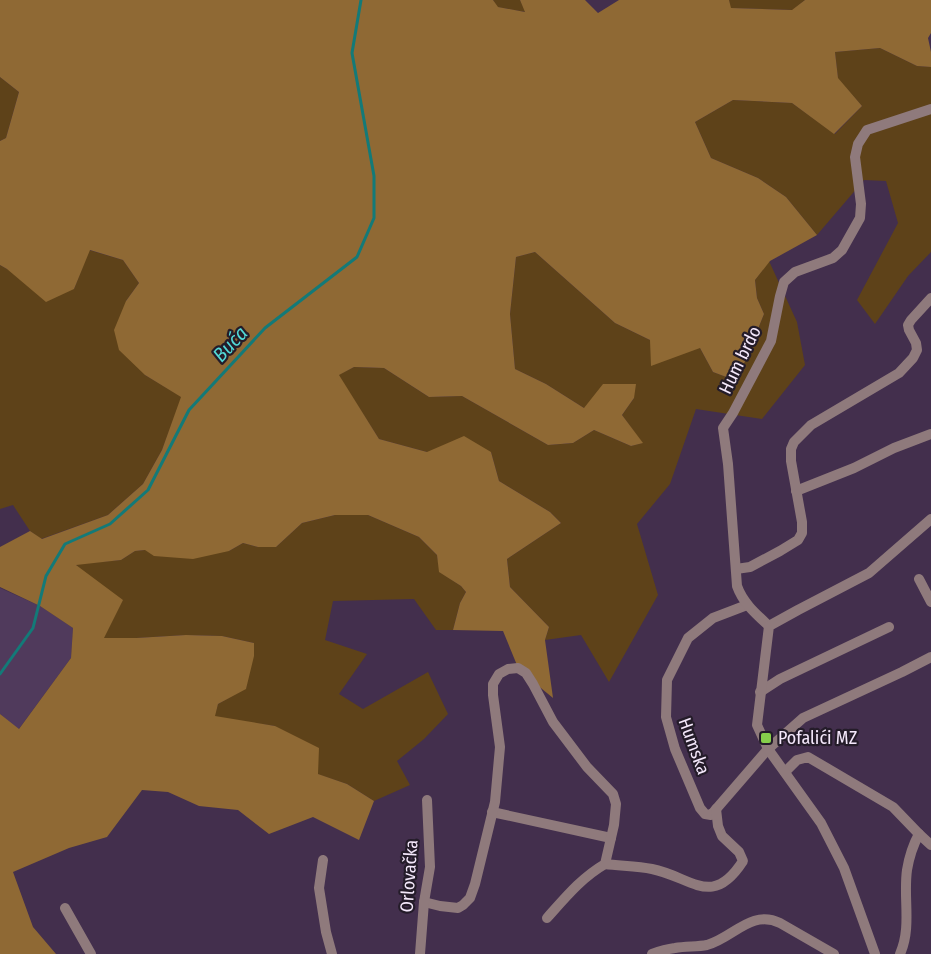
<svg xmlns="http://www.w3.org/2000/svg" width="931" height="954" font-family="'Fira Sans Condensed',sans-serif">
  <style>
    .built { fill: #503a5c }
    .green { fill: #5e4219 }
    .forest { fill: #8f6934 }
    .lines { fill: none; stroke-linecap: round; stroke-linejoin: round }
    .stream { stroke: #137a78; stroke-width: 3 }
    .minor { stroke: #8f7a7c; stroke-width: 10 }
    .poi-dot { fill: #86cf4b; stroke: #241c29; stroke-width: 2 }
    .labels { text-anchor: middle; stroke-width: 4.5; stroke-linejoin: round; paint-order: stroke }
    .street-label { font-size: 18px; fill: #f4e8fb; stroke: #241c29 }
    .poi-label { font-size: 18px; fill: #f4e8fb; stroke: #241c29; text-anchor: start }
    .water-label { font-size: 20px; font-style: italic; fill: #52d8d6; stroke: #241c29 }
  </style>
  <rect width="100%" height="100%" fill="#432f4d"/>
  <!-- built -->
  <path class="built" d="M0 588 40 606 73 628 71 658 18 730 0 714Z"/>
  <!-- green -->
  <g class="green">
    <path d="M493 0H520L526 12 497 7Z"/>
    <path d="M729 0H805L793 10 730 8Z"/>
    <path d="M880 48 917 66 931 67V252L908 276 875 324 857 300 898 223 886 181 864 180 817 235 786 197 758 178 711 158 695 122 733 100 792 103 835 134 862 106 838 79 835 52Z"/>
    <path d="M0 77 19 92 6 138 0 141Z"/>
    <path d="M89 250 123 260 139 283 126 301 145 375 182 397 162 450 143 484 108 515 41 539 30 531 13 505 0 509V265L7 269 74 289Z"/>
    <path d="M535 252 615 323 650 340 700 348 713 372 737 381 764 314 757 298 755 280 769 261 797 322 805 365 762 419 696 409 670 484 637 524 658 595 609 682 581 635 545 640 549 627 510 587 507 559 561 523 550 512 499 481 491 452H427L379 439 338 375 354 367 384 368 429 397 462 396 548 445 573 443 594 430 631 446 642 443 622 415 634 398 584 408 546 384 515 369 510 314 516 257Z"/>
    <path d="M335 515H368L419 537 437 555 440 572 461 586 466 592 460 603 453 630H436L414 599 333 601 325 640 367 654 339 694 363 709 428 672 448 714 424 739 397 761 410 785 374 801 347 784 317 774 275 726 214 717 218 704 246 688 254 643 222 636 186 635 136 638H103L76 564 121 560 135 551 145 550 229 551 243 543 258 547H276L302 523Z"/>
  </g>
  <!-- forest -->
  <path class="forest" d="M0 0H493L498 7 525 12 520 0H585L598 13 619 0H729L731 8 792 10 805 0H931V33L928 38 931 52V67L917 66 880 48 835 52 838 78 862 106 834 134 792 103 733 100 695 122 711 158 758 178 786 197 817 235 770 261 755 280 757 298 764 314 737 381 713 372 700 348 651 366 650 340 615 323 535 252 516 257 510 314 515 369 546 384 584 408 603 384H636L634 398 622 415 643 443 631 446 594 430 573 443 548 445 462 396 429 397 384 368 354 367 339 375 379 439 427 452 464 436 491 452 499 481 550 512 561 523 507 559 510 587 549 627 545 640 553 698 519 670 503 631 453 630 460 603 466 592 461 586 439 572 437 555 419 537 368 515H335L302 523 276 547H258L243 543 229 551 193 559 154 556 145 550 135 551 121 560 76 565 123 600 104 638H136L186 635 222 636 254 643V656L246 689 218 704 215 716 275 726 319 748 318 774 347 784 374 801 359 840 313 817 269 834 238 810 199 806 168 792 142 790 107 837 69 848 13 872 33 927 56 954H0V714L19 729 71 658 73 628 40 606 0 587V547L30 531 42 539 108 515 143 484 162 450 181 397 145 375 119 350 114 330 126 301 139 283 123 260 90 250 74 289 46 302 7 269 0 265V141L6 138 19 92 0 77Z"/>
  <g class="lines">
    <!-- stream -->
    <path class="stream" d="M0 674 33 628 46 576 65 544 110 524 148 490 189 410 265 328 357 257 374 218V176L352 53 361 0"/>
    <!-- minor -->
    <g class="minor">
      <path d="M796 491 854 468 894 448 931 434"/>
      <path d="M736 569 750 567 780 551 798 540 802 533V522L791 461V449L794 442 811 425 899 373 913 358 917 350 916 343 909 330 908 325 911 320 931 298"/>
      <path d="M919 579 931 602"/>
      <path d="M747 605 713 618 688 638 667 680 666 717 675 749 700 808 705 814 711 815 768 749 803 718 902 672 931 657"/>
      <path d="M769 626C756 614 743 603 737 586L728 464 723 428 733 413 771 341 780 296 784 282 795 272 833 258 842 250 860 218 861 204 855 157 858 144 867 130 931 109"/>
      <path d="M760 692 780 679 889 627"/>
      <path d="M785 772 797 760 808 757 893 807 919 834 931 845"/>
      <path d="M492 812 611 838"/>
      <path d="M323 860 319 888 326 932 332 954"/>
      <path d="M605 864C620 866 637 866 652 869 692 877 712 909 743 861L739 852 722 836 718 826 716 809"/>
      <path d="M424 902 440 906 458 908 463 905 470 898 475 884 495 802 500 747 493 695V684L499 674 508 669 518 668 526 673 533 684 553 722 587 767 613 794 616 804 614 825 605 864C581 878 565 898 547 918"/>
      <path d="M65 908 91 954"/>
      <path d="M420 954 424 902 430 867 427 800"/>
      <path d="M652 954C660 951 667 949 675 948 686 946 697 947 707 945 733 938 751 909 780 923L834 954"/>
      <path d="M875 954 844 868 821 823 768 749 757 725 769 626 798 610 869 573 931 519"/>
      <path d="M900 954C912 927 903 898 907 870 909 858 913 845 919 834"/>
    </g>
  </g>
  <!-- markers -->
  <rect class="poi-dot" x="760" y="732" width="12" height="12" rx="3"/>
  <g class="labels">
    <!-- street labels -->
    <g class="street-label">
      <text transform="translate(740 360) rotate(-64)" y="6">Hum brdo</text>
      <text transform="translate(694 746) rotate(70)" y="6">Humska</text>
      <text transform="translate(409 876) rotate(-86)" y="6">Orlovačka</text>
    </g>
    <!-- poi labels -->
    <g class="poi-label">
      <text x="778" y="744">Pofalići MZ</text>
    </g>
    <!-- water labels -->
    <g class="water-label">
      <text transform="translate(230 344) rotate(-47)" y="7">Buća</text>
    </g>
  </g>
</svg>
